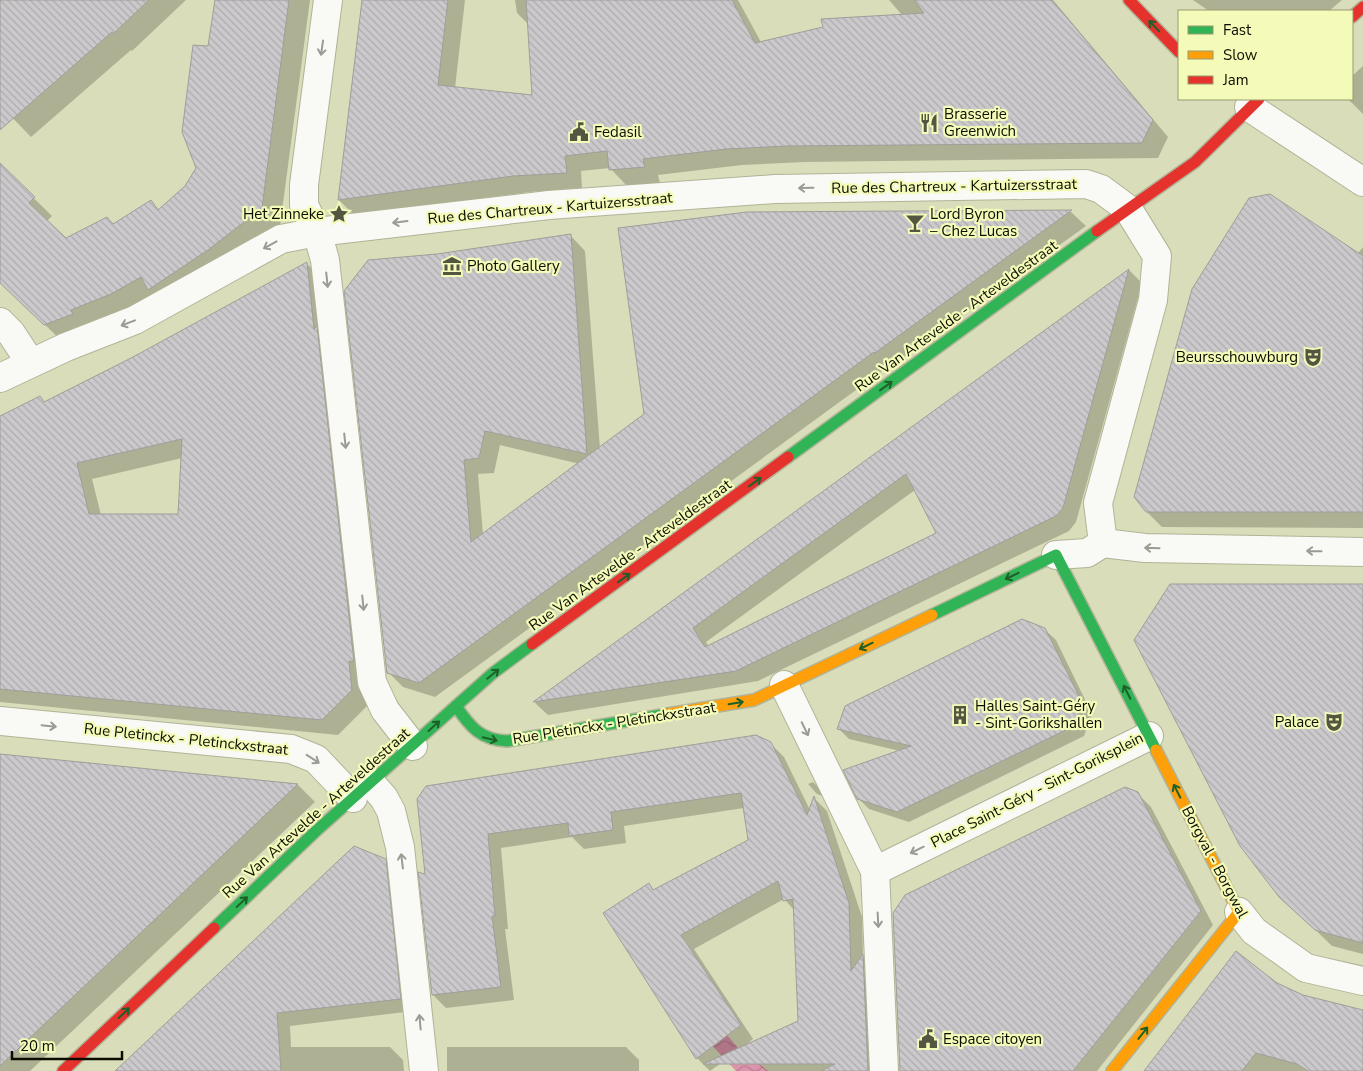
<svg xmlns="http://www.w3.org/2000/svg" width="1363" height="1071" font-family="'Nunito Sans',sans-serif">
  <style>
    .water { fill: url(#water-waves) }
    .shadow { fill: #0003; fill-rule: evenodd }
    .building { fill: url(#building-back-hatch); stroke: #9f9e98; fill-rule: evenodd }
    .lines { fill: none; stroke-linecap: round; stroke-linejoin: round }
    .street-casing { stroke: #b1b397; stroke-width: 30 }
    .fast-casing { stroke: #b1b397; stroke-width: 14 }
    .slow-casing { stroke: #b1b397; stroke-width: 14 }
    .jam-casing { stroke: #b1b397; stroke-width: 14 }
    .street { stroke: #f9faf5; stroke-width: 28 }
    .fast { stroke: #30b455; stroke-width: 11 }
    .slow { stroke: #ff9f0a; stroke-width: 11 }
    .jam { stroke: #e5322d; stroke-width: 11 }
    .oneway { stroke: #1e602a }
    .oneway2 { stroke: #9a9b93 }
    .labels { text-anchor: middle; stroke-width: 4.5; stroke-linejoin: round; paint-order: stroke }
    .poi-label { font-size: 15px; fill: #0c0d00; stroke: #f4fab8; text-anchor: start }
    .street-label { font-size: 15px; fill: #0c0d00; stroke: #f4fab8 }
  </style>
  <defs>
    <pattern id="water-waves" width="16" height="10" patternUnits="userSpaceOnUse" patternTransform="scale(1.25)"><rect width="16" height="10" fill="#db94ab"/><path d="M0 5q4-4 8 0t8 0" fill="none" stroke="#bb7e91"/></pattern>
    <pattern id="building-back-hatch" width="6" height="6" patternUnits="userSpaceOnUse" patternTransform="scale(1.25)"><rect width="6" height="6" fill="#cbc9cc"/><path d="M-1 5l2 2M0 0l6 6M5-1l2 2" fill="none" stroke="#adabad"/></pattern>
  </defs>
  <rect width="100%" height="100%" fill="#daddba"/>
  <!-- water -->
  <path class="water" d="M718 1024 743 1054 745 1053 768 1071H736L702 1035Z"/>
  <!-- shadow -->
  <g class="shadow">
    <path d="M0 0H186L132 51 131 50 31 137 0 105Z"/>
    <path d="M216 0H310L280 226 64 343 0 282V165L52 216 47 221 66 239 113 225 151 202 159 210 186 186 197 168Z"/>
    <path d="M364 0H465L455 88 534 97 529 25 517 13 515 0H738L761 42 902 15 889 0H1053L1168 137 1158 158 804 162 742 165 658 175 660 183 626 185 610 168 581 171 582 188 529 192 355 216 339 200Z"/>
    <path d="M1193 0H1342L1329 11H1209Z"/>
    <path d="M1363 66V114L1348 99H1352V76Z"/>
    <path d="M1071 212 1086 226 890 367 889 366 435 697 403 687 388 672 437 255 571 236 585 251 600 449 646 415 747 213ZM500 445 580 464 483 534 478 474 494 473Z"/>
    <path d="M1363 247V528L1162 527 1147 512Z"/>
    <path d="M307 264 323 279 367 706 338 735 0 702V418L40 398 45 403 134 358ZM182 458 179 516 101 515 92 479Z"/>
    <path d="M1129 270 1142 283 1076 522 1069 531 758 681 548 715 535 703ZM915 490 937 534 709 647 706 642Z"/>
    <path d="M1363 585V954L1332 946 1297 912Z"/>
    <path d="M1044 629 1056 640 1092 714 1084 736 909 822 869 809 858 798 900 751 849 739 839 729Z"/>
    <path d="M770 743 784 757 810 810 814 798 827 811 862 917 863 956 876 969 881 1071H766L741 1049 710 1071 697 1058 605 913 649 885 655 891 750 841 744 808 624 826 626 843 584 849 572 837 501 848 508 929H505L514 1000 446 1008 433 995 426 876 418 799ZM784 899 795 911 799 1022 746 1045 753 1039 694 949Z"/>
    <path d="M0 756 298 785 315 802 30 1071H0Z"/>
    <path d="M813 782 824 793 826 797 817 794 808 784Z"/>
    <path d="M1137 793 1151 807 1213 925 1097 1071H901Z"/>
    <path d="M385 860 398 873 413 1011 290 1026 291 1047H390L403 1060 404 1071H118Z"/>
    <path d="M1276 984 1303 996 1363 1011V1071H1145Z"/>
    <path d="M447 1047H626L639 1060V1071H447Z"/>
  </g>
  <!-- building -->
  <g class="building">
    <path d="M0 0H149L113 34 112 32 0 130Z"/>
    <path d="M215 0H289L262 208 208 250 148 290 141 277 111 294 71 310 73 314 44 325 0 283V163L35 197 29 203 66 238 107 217 113 224 151 200 158 210 185 186 196 168 182 132 193 45 208 46Z"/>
    <path d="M362 0H448L438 85 532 95 526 0H732L755 43 823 27 821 19 924 13 914 0H1052L1153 120 1142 143 787 146 726 149 643 159 645 167 609 170 607 151 565 156 567 173 513 176 338 200Z"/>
    <path d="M1270 194 1363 256V512H1146L1134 497 1192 289 1249 198Z"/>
    <path d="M1072 210 875 353 874 352 419 683 387 673 344 291 368 260 437 254 571 234 587 454 485 431 479 458 464 460 471 542 644 414 618 228 747 212Z"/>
    <path d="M307 262 314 329 317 326 354 662 349 661 352 690 322 720 0 689V416L40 396 44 402 133 357ZM182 439 178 514H89L77 463Z"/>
    <path d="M1129 269 1063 508 1056 516 736 671 533 702ZM906 474 936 533 705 647 693 628Z"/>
    <path d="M1170 584H1363V943L1315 930 1279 897 1240 846 1134 640Z"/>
    <path d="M1022 619 1045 628 1082 702 1074 726 897 812 857 799 843 770 911 746 837 729 845 706Z"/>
    <path d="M756 735 771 742 807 815 814 796 849 903 851 971 863 954 868 1071H821L835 1064H703L798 1021 793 899 783 901 778 881 681 935 741 1025 696 1059 603 913 649 883 653 890 748 840 741 793 611 812 613 830 569 836 568 823 488 834 495 916H492L501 987 432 995 418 872 425 874 417 799 426 786Z"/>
    <path d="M0 754 298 784 0 1066Z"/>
    <path d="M1125 787 1138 792 1201 911 1073 1071H900L893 913 905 895Z"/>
    <path d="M354 846 386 859 401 999 277 1013 281 1071H115Z"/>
    <path d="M1236 951 1277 983 1303 995 1363 1010V1071H1308L1297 1064 1256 1053 1242 1071H1144Z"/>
  </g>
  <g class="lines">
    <!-- street casing -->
    <g class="street-casing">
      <g id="street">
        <path d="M328 0 304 185V205L317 232 325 260 372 682 385 710 413 746"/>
        <path d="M1249 107 1363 182"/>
        <path d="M0 322 11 333 30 362"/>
        <path d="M0 378 66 347 135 320 281 239 317 232 549 205 775 189 1086 184 1101 189 1128 209 1157 256 1153 300 1098 503 1103 543 1087 553 1056 555"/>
        <path d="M1103 543 1145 548 1363 552"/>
        <path d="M784 685 875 871 884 1071"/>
        <path d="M0 721 291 749 316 759 353 798"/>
        <path d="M370 782 384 798 391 811 400 847 424 1071"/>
        <path d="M875 871 1149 736"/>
        <path d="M1239 912 1254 931 1306 968 1363 981"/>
      </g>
    </g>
    <!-- fast casing -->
    <g class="fast-casing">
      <g id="fast">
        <path d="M788 457 1097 231"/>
        <path d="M932 615 1056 555 1156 750"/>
        <path d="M456 706C470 727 481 740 507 741L668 714"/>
        <path d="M214 928 316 831 493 673 532 644"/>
      </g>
    </g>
    <!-- slow casing -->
    <g class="slow-casing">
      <g id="slow">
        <path d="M668 714 754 700 932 615"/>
        <path d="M1112 1071 1239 912 1156 750"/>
      </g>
    </g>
    <!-- jam casing -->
    <g class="jam-casing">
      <g id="jam">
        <path d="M1129 0 1179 52"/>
        <path d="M1352 17 1363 7"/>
        <path d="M1097 231 1195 162 1259 99"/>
        <path d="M532 644 788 457"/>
        <path d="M63 1071 214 928"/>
      </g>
    </g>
    <!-- street -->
    <use href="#street" class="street"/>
    <!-- fast -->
    <use href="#fast" class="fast"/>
    <!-- slow -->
    <use href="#slow" class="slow"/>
    <!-- jam -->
    <use href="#jam" class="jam"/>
  </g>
  <!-- one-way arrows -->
  <defs><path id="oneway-shaft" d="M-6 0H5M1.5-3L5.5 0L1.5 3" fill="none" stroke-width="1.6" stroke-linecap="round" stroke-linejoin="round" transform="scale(1.25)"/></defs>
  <g class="oneway">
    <use href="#oneway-shaft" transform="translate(1154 26) rotate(-134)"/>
    <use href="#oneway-shaft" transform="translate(886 386) rotate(-36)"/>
    <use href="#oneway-shaft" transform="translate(755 482) rotate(-36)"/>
    <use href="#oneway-shaft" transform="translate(1012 576) rotate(154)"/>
    <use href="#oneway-shaft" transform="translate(624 578) rotate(-36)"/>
    <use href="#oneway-shaft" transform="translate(866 646) rotate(154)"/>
    <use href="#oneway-shaft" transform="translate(493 674) rotate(-39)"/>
    <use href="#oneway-shaft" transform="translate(1127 692) rotate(-117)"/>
    <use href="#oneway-shaft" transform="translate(736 703) rotate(-9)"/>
    <use href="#oneway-shaft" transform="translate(434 726) rotate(-42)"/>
    <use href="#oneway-shaft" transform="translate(490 739) rotate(14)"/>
    <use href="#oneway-shaft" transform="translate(1177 791) rotate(-117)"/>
    <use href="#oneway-shaft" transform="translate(242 902) rotate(-43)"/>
    <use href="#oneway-shaft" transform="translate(124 1013) rotate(-43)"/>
    <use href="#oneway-shaft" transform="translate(1143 1033) rotate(-52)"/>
  </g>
  <g class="oneway2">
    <use href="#oneway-shaft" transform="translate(322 48) rotate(98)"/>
    <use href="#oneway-shaft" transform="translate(806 188) rotate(179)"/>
    <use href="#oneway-shaft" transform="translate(400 222) rotate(173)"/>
    <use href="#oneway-shaft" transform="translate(270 245) rotate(151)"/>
    <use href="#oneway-shaft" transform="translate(327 280) rotate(84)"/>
    <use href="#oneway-shaft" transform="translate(128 323) rotate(159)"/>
    <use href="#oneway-shaft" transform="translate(345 441) rotate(84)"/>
    <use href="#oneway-shaft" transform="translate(1152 548) rotate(-178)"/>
    <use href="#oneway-shaft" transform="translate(1314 551) rotate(-179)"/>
    <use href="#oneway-shaft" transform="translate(363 603) rotate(84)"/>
    <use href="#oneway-shaft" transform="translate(49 726) rotate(6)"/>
    <use href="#oneway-shaft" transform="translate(805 729) rotate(64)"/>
    <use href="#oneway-shaft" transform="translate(313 759) rotate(33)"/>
    <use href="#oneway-shaft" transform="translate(917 850) rotate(154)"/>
    <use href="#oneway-shaft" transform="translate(402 861) rotate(-97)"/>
    <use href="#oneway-shaft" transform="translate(878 920) rotate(87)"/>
    <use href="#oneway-shaft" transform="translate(420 1022) rotate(-95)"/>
  </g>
  <!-- icons -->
  <defs>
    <g id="restaurant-bare" transform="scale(1.5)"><path d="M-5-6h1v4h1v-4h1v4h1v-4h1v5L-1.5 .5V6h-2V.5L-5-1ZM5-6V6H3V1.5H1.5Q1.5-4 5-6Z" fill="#545641" stroke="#f4fab8" stroke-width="2.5" paint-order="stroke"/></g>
    <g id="civic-bare" transform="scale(1.5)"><path d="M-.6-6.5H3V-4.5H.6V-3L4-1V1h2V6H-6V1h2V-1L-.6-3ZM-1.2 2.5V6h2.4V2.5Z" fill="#545641" stroke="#f4fab8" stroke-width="2.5" paint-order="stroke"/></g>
    <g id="sight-bare" transform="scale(1.5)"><path d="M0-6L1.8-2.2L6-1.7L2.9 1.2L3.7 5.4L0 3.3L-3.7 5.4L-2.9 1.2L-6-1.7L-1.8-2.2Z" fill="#545641" stroke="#f4fab8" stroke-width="2.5" paint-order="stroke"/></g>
    <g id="bar-bare" transform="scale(1.5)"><path d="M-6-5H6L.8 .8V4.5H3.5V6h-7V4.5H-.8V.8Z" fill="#545641" stroke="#f4fab8" stroke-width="2.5" paint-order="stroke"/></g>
    <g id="museum-bare" transform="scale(1.5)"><path d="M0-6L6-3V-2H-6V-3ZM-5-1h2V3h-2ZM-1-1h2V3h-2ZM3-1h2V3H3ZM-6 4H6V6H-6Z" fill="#545641" stroke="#f4fab8" stroke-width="2.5" paint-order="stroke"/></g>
    <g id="theatre-bare" transform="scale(1.5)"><path d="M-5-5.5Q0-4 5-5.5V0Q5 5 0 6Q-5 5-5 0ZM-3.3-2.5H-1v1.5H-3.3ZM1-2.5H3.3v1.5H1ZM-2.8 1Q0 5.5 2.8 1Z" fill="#545641" stroke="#f4fab8" stroke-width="2.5" paint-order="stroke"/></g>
    <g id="building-bare" transform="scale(1.5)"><path d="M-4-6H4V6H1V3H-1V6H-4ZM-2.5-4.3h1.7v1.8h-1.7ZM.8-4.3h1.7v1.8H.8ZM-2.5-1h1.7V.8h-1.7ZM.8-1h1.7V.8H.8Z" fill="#545641" stroke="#f4fab8" stroke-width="2.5" paint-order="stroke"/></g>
  </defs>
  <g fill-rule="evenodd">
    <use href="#restaurant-bare" x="929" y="123"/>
    <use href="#civic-bare" x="579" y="132"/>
    <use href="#sight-bare" x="339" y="214"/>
    <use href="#bar-bare" x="915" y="223"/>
    <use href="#museum-bare" x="452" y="266"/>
    <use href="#theatre-bare" x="1313" y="357"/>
    <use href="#building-bare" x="960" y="715"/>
    <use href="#theatre-bare" x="1334" y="722"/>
    <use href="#civic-bare" x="928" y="1039"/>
  </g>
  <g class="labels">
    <!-- poi labels -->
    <g class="poi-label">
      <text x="944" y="119">Brasserie<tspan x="944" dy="17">Greenwich</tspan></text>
      <text x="594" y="137">Fedasil</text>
      <text x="324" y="219" text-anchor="end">Het Zinneke</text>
      <text x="930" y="219">Lord Byron<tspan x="930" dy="17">– Chez Lucas</tspan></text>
      <text x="467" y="271">Photo Gallery</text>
      <text x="1298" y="362" text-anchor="end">Beursschouwburg</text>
      <text x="975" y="711">Halles Saint-Géry<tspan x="975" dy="17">- Sint-Gorikshallen</tspan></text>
      <text x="1319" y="727" text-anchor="end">Palace</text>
      <text x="943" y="1044">Espace citoyen</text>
    </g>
    <!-- street labels -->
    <g class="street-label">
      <text transform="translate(954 186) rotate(-1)" y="5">Rue des Chartreux - Kartuizersstraat</text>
      <text transform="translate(550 208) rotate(-5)" y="5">Rue des Chartreux - Kartuizersstraat</text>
      <text transform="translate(956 316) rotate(-36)" y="5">Rue Van Artevelde - Arteveldestraat</text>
      <text transform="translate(630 555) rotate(-36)" y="5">Rue Van Artevelde - Arteveldestraat</text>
      <text transform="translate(614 723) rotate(-9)" y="5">Rue Pletinckx - Pletinckxstraat</text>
      <text transform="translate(186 739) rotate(6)" y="5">Rue Pletinckx - Pletinckxstraat</text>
      <text transform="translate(1037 790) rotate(-27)" y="5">Place Saint-Géry - Sint-Goriksplein</text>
      <text transform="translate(316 813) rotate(-42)" y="5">Rue Van Artevelde - Arteveldestraat</text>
      <text transform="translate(1215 862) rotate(62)" y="5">Borgval - Borgwal</text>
    </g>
  </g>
  <!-- legend -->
  <rect x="1178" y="10" width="175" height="90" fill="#f4fab8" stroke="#979b6e"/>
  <rect x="1188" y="26" width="25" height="8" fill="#30b455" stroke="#979b6e"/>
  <text x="1223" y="35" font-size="15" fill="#0c0d00">Fast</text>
  <rect x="1188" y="51" width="25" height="8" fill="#ff9f0a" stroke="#979b6e"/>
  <text x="1223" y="60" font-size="15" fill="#0c0d00">Slow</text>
  <rect x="1188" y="76" width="25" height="8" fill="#e5322d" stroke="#979b6e"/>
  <text x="1223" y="85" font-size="15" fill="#0c0d00">Jam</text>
  <!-- scale -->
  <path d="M12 1051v8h110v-8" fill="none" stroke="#0c0d00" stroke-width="2.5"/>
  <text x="20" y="1051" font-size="15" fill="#0c0d00" stroke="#f4fab8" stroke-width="4" paint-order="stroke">20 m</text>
</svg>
